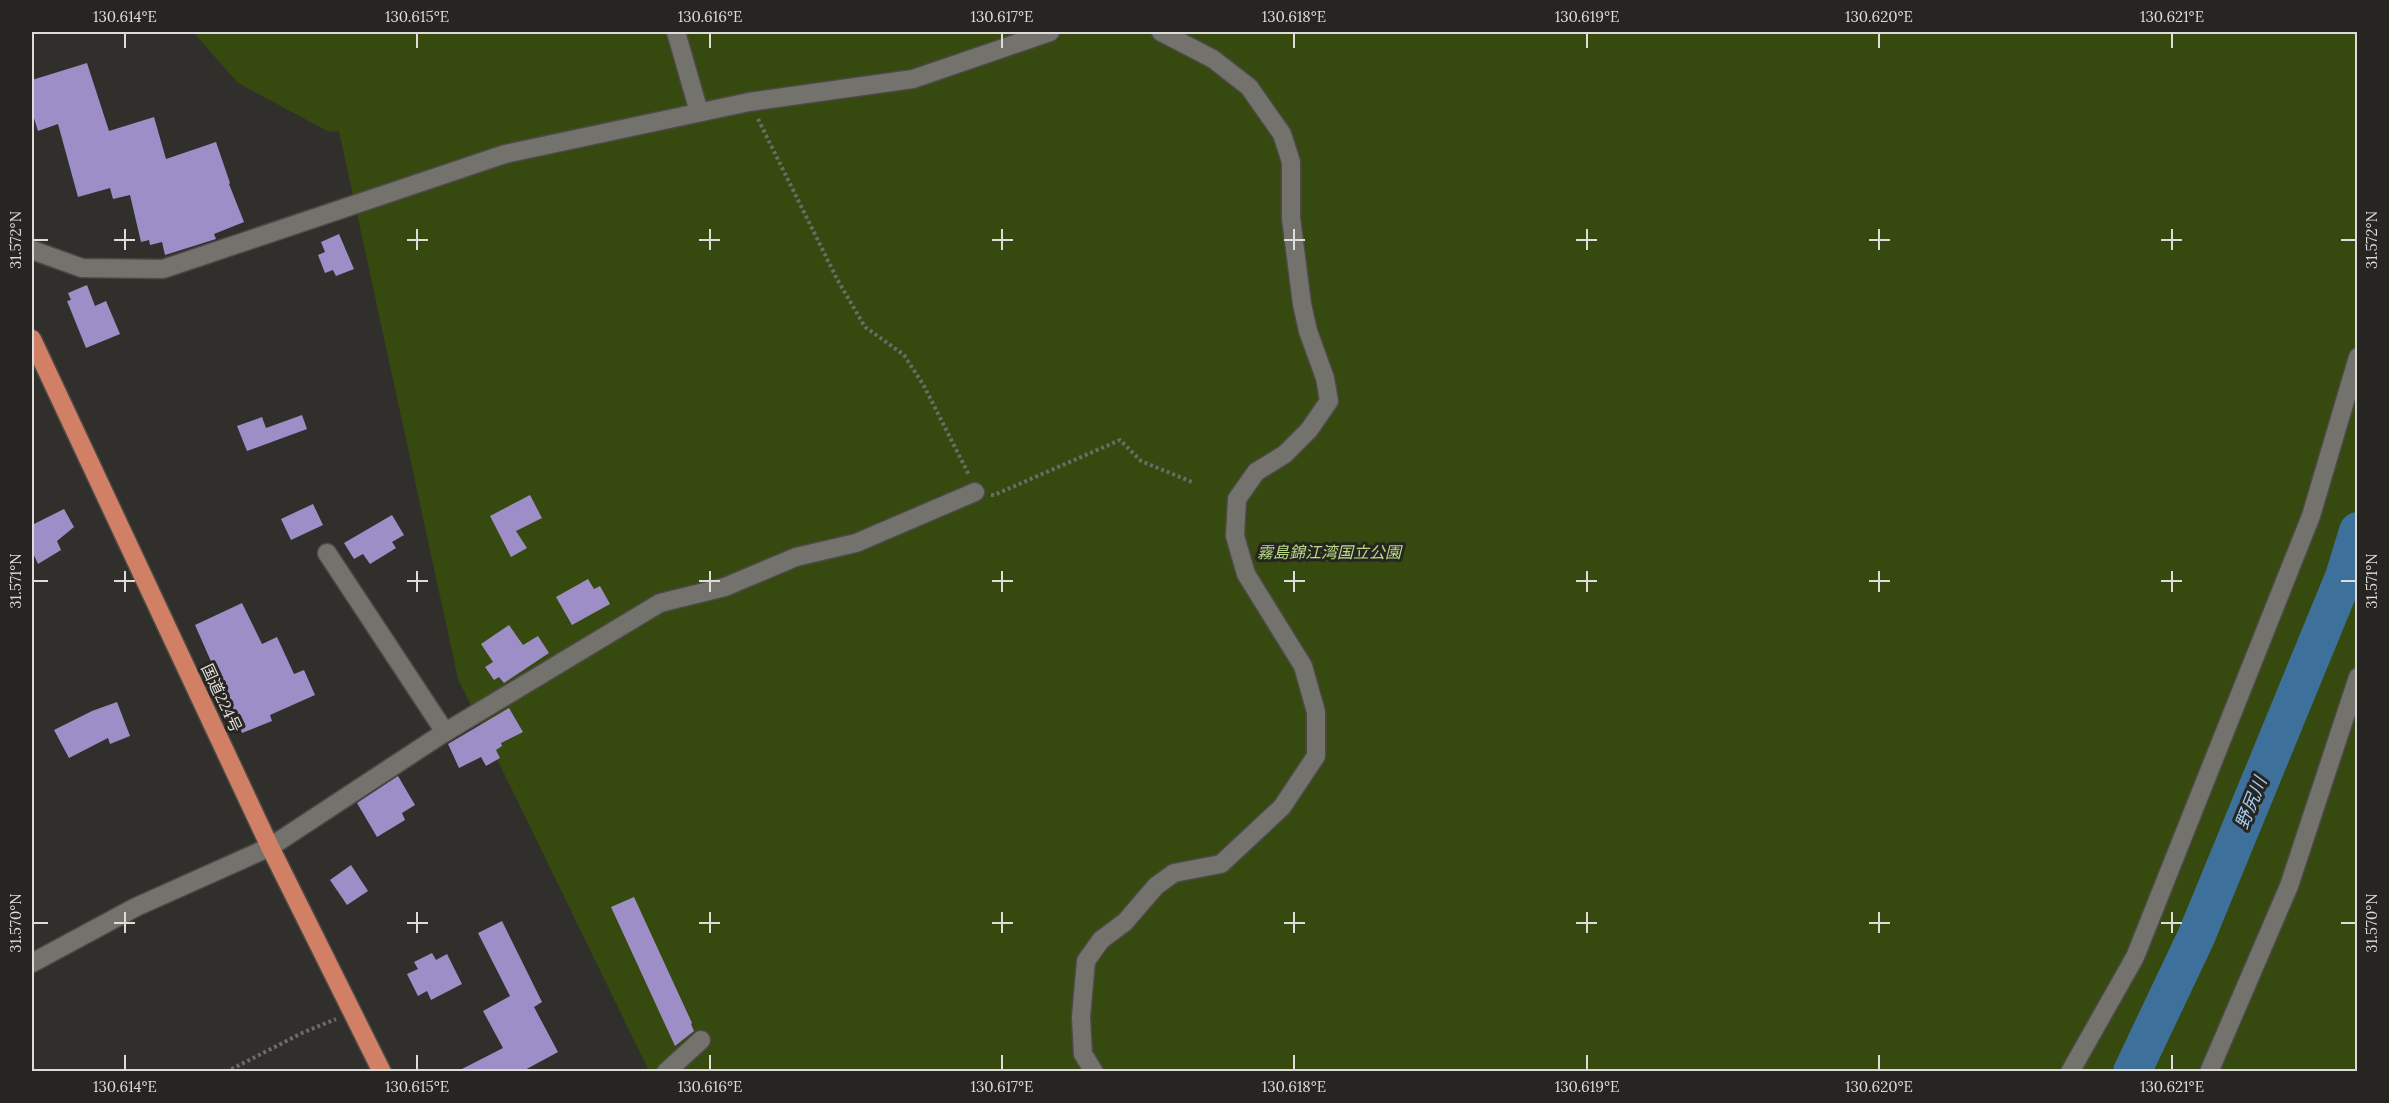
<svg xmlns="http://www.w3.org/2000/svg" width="2389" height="1103" font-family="Lora,'Noto Sans JP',serif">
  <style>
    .green { fill: #36490e }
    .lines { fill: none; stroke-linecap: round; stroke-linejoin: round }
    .river { stroke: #3d719b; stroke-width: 38 }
    .building { fill: #9e8ec8 }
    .minor-casing { stroke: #4c4a46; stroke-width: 21 }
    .highway-casing { stroke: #4c4a46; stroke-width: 21 }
    .path { stroke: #6d6b67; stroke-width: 4; stroke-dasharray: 3 3; stroke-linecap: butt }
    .minor { stroke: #74726d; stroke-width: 18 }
    .highway { stroke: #d17f65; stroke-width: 18 }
    .ticks { fill: none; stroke: #dddcd9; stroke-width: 2 }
    .labels { text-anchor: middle; stroke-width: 6; stroke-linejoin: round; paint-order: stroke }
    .park-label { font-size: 16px; font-style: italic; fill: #bbdc86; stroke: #272521 }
    .street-label { font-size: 16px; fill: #dddcd9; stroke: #272521 }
    .water-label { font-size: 18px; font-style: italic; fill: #a3cef4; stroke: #272521 }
    .neatline { fill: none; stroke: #dddcd9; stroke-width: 2 }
    .ticks-label { font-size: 15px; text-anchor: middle; fill: #dddcd9 }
  </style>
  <rect width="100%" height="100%" fill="#312f2b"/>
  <!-- green -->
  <path class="green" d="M193 32H2357V1071H649L458 679 339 131 329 132 238 83Z"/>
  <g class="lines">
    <!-- river -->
    <path class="river" d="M2132 1072 2196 937 2344 577 2358 531"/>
  </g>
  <!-- building -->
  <g class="building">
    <path d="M87 63 109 131 154 117 166 159 216 142 230 183 229 184 244 222 214 234 216 239 165 255 162 242 150 245 149 240 141 242 130 195 113 199 110 188 78 197 58 124 38 131 32 112V80Z"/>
    <path d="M339 234 354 269 336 276 333 270 325 273 318 255 325 252 321 242Z"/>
    <path d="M87 285 95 306 106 301 120 334 86 348 67 301 71 300 68 293Z"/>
    <path d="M302 415 307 429 247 451 237 426 262 417 266 428Z"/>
    <path d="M530 495 542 518 516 531 527 548 511 557 490 516Z"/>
    <path d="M313 504 323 525 291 540 281 519Z"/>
    <path d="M64 509 74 527 57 541 61 550 38 564 32 551V525Z"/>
    <path d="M392 515 404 535 392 542 396 548 370 564 363 554 354 559 344 543Z"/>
    <path d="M588 579 594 589 600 586 610 604 572 625 556 597Z"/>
    <path d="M242 603 262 644 277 637 294 674 304 670 315 695 270 715 272 721 242 733 226 690 224 691 195 625Z"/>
    <path d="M509 625 523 645 538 636 549 653 504 683 499 677 494 680 485 667 493 662 481 644Z"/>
    <path d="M117 702 130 736 110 744 108 738 69 758 54 730 92 711Z"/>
    <path d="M509 708 523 732 501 743 502 746 496 750 500 758 486 766 481 757 459 768 448 744Z"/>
    <path d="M398 776 415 805 402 813 405 820 377 837 357 803Z"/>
    <path d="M351 865 368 891 347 905 330 880Z"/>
    <path d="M634 897 692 1023 691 1024 694 1031 675 1046 611 907Z"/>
    <path d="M502 921 542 1002 534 1007 558 1052 523 1071H458L503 1048 483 1011 510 996 478 933Z"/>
    <path d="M432 953 436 960 447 954 462 984 431 1000 427 991 418 996 407 974 418 969 414 962Z"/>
  </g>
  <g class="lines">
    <!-- minor casing -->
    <g class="minor-casing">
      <g id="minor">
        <path d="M676 32 699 112"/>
        <path d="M32 250 82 268 163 269 505 154 749 102 913 79 1050 32"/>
        <path d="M327 553 445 732"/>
        <path d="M32 963 136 907 270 847 439 736 660 603 725 587 796 557 856 543 975 492"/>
        <path d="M666 1072 701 1040"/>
        <path d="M1094 1072 1083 1054 1081 1017 1086 961 1101 940 1125 922 1156 886 1174 873 1221 864 1282 807 1316 756V712L1303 666 1246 574 1235 536 1237 499 1256 472 1285 454 1309 430 1329 401 1325 378 1308 331 1302 304 1291 218V162L1282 134 1249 87 1213 59 1161 32"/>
        <path d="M2070 1072 2135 957 2311 516 2358 357"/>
        <path d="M2209 1072 2289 886 2358 677"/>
      </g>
    </g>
    <!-- highway casing -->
    <g class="highway-casing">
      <path id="highway" d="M32 339 270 847 382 1072"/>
    </g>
    <!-- path -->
    <g class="path">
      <path d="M758 119 837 279 865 327 904 355 924 386 969 475"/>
      <path d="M991 495H994L1120 440 1141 461 1192 482"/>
      <path d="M226 1072 302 1033 336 1019"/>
    </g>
    <!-- minor -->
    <use href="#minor" class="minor"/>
    <!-- highway -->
    <use href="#highway" class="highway"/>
  </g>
  <!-- ticks -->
  <path class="ticks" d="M125 33V48M417 33V48M710 33V48M1002 33V48M1294 33V48M1587 33V48M1879 33V48M2172 33V48M125 229V250M417 229V250M710 229V250M1002 229V250M1294 229V250M1587 229V250M1879 229V250M2172 229V250M33 240H48M114 240H135M407 240H428M699 240H720M992 240H1013M1284 240H1305M1576 240H1597M1869 240H1890M2161 240H2182M2341 240H2356M125 571V592M417 571V592M710 571V592M1002 571V592M1294 571V592M1587 571V592M1879 571V592M2172 571V592M33 581H48M114 581H135M407 581H428M699 581H720M992 581H1013M1284 581H1305M1576 581H1597M1869 581H1890M2161 581H2182M2341 581H2356M125 912V933M417 912V933M710 912V933M1002 912V933M1294 912V933M1587 912V933M1879 912V933M2172 912V933M33 923H48M114 923H135M407 923H428M699 923H720M992 923H1013M1284 923H1305M1576 923H1597M1869 923H1890M2161 923H2182M2341 923H2356M125 1055V1070M417 1055V1070M710 1055V1070M1002 1055V1070M1294 1055V1070M1587 1055V1070M1879 1055V1070M2172 1055V1070"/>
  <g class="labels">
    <!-- park labels -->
    <g class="park-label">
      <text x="1329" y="558">霧島錦江湾国立公園</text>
    </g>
    <!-- street labels -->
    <g class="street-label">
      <text transform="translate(222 698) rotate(65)" y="6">国道224号</text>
    </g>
    <!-- water labels -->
    <g class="water-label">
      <text transform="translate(2251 803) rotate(-68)" y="6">野尻川</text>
    </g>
  </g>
  <!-- border -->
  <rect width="2389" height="1103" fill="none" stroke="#272521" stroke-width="66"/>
  <rect x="33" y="33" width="2323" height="1037" class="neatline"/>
  <g class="ticks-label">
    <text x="125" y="22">130.614°E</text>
    <text x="417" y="22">130.615°E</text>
    <text x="710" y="22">130.616°E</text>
    <text x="1002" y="22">130.617°E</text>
    <text x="1294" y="22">130.618°E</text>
    <text x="1587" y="22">130.619°E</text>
    <text x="1879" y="22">130.620°E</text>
    <text x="2172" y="22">130.621°E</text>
    <text transform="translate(16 240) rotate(-90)" y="5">31.572°N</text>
    <text transform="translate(2372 240) rotate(-90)" y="5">31.572°N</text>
    <text transform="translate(16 581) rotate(-90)" y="5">31.571°N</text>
    <text transform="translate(2372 581) rotate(-90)" y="5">31.571°N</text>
    <text transform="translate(16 923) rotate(-90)" y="5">31.570°N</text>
    <text transform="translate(2372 923) rotate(-90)" y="5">31.570°N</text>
    <text x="125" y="1092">130.614°E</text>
    <text x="417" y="1092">130.615°E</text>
    <text x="710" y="1092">130.616°E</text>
    <text x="1002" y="1092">130.617°E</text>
    <text x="1294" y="1092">130.618°E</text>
    <text x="1587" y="1092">130.619°E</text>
    <text x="1879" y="1092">130.620°E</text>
    <text x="2172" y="1092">130.621°E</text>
  </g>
</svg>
